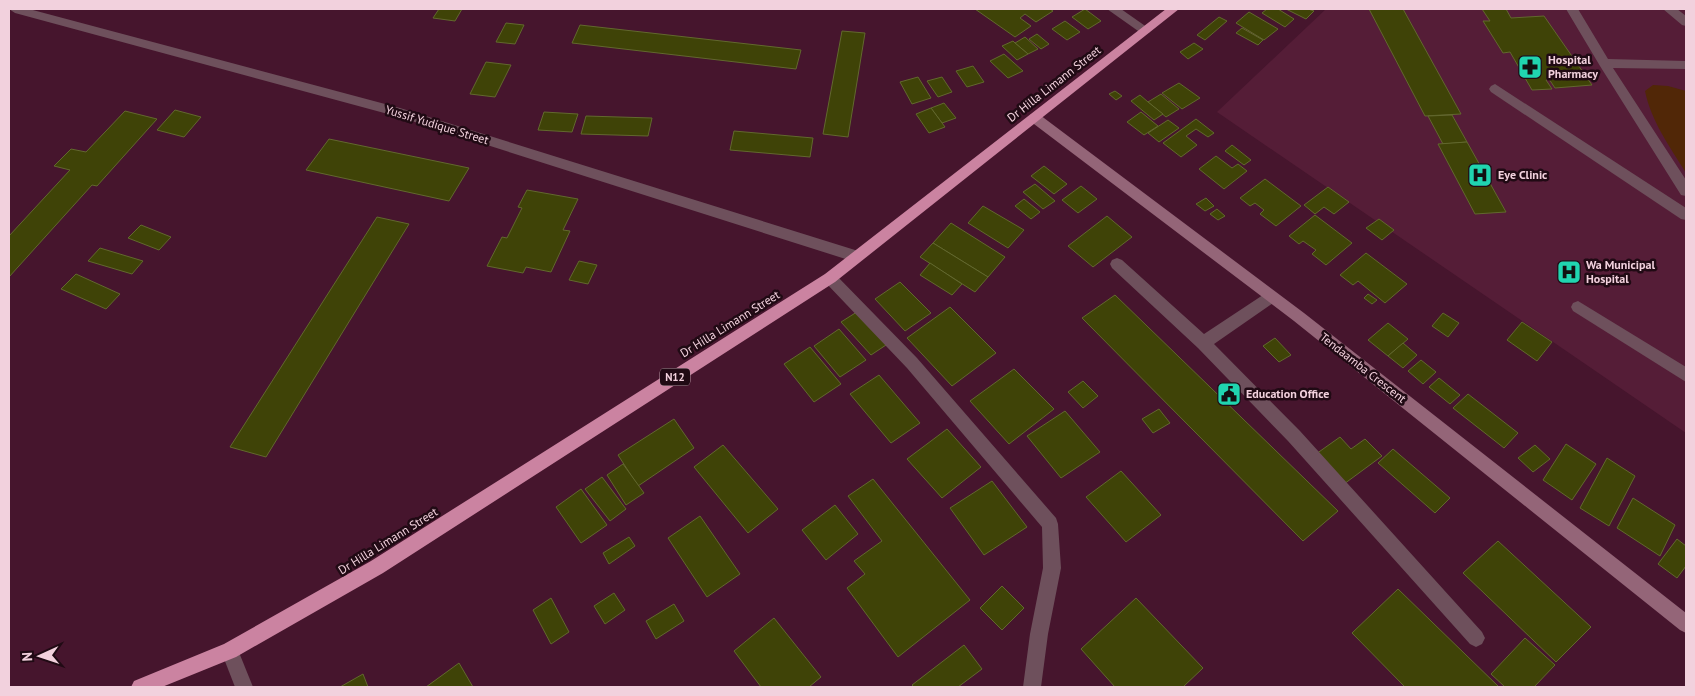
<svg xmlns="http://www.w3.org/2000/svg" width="1695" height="696" font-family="'PT Sans',sans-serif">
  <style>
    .built { fill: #551d37 }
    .green { fill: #512707 }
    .building { fill: #3f4307; stroke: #62682e }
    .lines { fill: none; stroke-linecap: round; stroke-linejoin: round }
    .lane { fill: #6e505c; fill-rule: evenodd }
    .street { fill: #6e505c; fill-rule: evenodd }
    .secondary { fill: #946578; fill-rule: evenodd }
    .highway { fill: #cb83a1; fill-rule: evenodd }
    .labels { text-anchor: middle; stroke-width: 5; stroke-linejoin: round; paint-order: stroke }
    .shield { fill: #200a14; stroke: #b395a1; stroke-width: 1 }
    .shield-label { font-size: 11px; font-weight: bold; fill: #f2d1dd }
    .poi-label { font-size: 12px; font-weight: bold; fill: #f2d1dd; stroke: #200a14; text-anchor: start }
    .street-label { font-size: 12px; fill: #f2d1dd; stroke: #200a14 }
  </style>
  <rect width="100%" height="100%" fill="#46152d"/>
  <!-- built -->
  <path class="built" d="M1326 9H1686V433L1217 112Z"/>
  <!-- green -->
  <path class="green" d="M1653 85 1668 86 1686 91V173C1670 147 1651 121 1645 91Z"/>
  <!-- building -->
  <g class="building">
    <path d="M439 9H462L455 21 433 18Z"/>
    <path d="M975 9H1050L1053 11 1036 22 1025 14 1020 18 1031 26 1015 37Z"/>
    <path d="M1085 9 1101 21 1088 29 1072 17Z"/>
    <path d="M1267 9H1278L1294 19 1285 27 1262 13Z"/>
    <path d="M1286 9H1308L1314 11 1306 19Z"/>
    <path d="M1369 9H1403L1461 114 1425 116Z"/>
    <path d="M1482 9H1506L1511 18 1544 16 1592 85 1555 88 1549 79 1546 80 1552 89 1532 90 1510 52 1503 53 1483 21H1490Z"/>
    <path d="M1249 12 1278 29 1264 40 1236 23Z"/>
    <path d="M1219 17 1227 21 1205 40 1197 35Z"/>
    <path d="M1065 21 1080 32 1067 40 1052 29Z"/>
    <path d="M506 23 524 25 515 44 496 42Z"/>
    <path d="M580 25 801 50 796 69 572 43Z"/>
    <path d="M1242 28 1263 40 1258 45 1236 33Z"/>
    <path d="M842 31 865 33 848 137 823 134Z"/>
    <path d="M1037 34 1049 44 1041 49 1029 39Z"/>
    <path d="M1025 37 1038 49 1028 54 1015 43Z"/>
    <path d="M1013 41 1015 43 1028 54 1017 60 1002 46Z"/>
    <path d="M1194 43 1203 49 1188 59 1180 52Z"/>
    <path d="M1004 54 1023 71 1008 78 990 61Z"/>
    <path d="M486 62 511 65 495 97 470 94Z"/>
    <path d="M973 66 984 82 967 87 956 71Z"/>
    <path d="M918 77 931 98 912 104 900 82Z"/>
    <path d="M942 77 952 92 938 97 927 81Z"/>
    <path d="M1179 83 1200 98 1182 109 1162 93Z"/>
    <path d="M1115 91 1122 96 1116 100 1109 94Z"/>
    <path d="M1161 94 1179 109 1166 117 1148 102Z"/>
    <path d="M1140 95 1148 102 1163 114 1154 120 1131 101Z"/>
    <path d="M944 103 956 118 942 123 931 108Z"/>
    <path d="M931 108 945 127 929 133 916 114Z"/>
    <path d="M175 110 201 117 184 137 157 130Z"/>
    <path d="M125 111 157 119 97 186 92 185 9 277V236L70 170 54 166 71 149 86 152Z"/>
    <path d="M544 112 578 114 572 132 538 130Z"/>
    <path d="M1141 112 1158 126 1144 135 1127 122Z"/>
    <path d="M1452 115 1467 142 1443 144 1428 116Z"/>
    <path d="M586 116 652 118 648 136 581 134Z"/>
    <path d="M1196 119 1214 133 1208 137 1196 129 1186 136 1197 145 1181 157 1163 143Z"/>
    <path d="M1168 120 1179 128 1159 142 1148 133Z"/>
    <path d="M734 131 813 138 810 157 730 150Z"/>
    <path d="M329 139 469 168 449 201 306 170Z"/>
    <path d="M1467 142 1506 212 1475 214 1438 144Z"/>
    <path d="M1232 145 1251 160 1244 165 1225 151Z"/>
    <path d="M1216 156 1232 168 1238 164 1247 171 1224 189 1199 169Z"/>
    <path d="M1044 166 1067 184 1054 194 1031 176Z"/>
    <path d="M1265 179 1301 206 1276 226 1260 214 1264 210 1255 203 1250 206 1240 198Z"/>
    <path d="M1035 184 1055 201 1043 209 1023 192Z"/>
    <path d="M1081 186 1097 199 1078 213 1062 200Z"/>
    <path d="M1328 187 1349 202 1334 214 1324 207 1315 214 1304 205Z"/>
    <path d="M527 190 578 199 563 230 570 231 551 272 526 267 523 273 487 266 502 237 507 238 522 208 518 207Z"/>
    <path d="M1206 198 1214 206 1205 211 1196 204Z"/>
    <path d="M1024 199 1040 212 1031 219 1015 206Z"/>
    <path d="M983 206 1024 230 1008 248 968 223Z"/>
    <path d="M1217 209 1225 216 1218 220 1210 214Z"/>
    <path d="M1315 215 1352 243 1326 265 1312 254 1316 250 1303 241 1299 244 1289 236Z"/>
    <path d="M1107 216 1132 237 1093 267 1068 246Z"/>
    <path d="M377 217 409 224 266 457 230 447Z"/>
    <path d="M1379 219 1394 230 1382 240 1366 228Z"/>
    <path d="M951 223 1005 257 988 277 933 243Z"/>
    <path d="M141 225 171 237 159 250 128 238Z"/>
    <path d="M933 243 988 277 975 292 920 257Z"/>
    <path d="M100 248 143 261 132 274 88 261Z"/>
    <path d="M1366 253 1407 284 1385 303 1358 281 1353 285 1340 275Z"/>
    <path d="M579 261 597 265 588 284 569 280Z"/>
    <path d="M930 263 962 284 952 295 920 275Z"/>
    <path d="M76 274 120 294 106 309 61 289Z"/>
    <path d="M900 282 931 313 905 331 875 299Z"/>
    <path d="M1368 294 1377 300 1372 304 1364 298Z"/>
    <path d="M1115 295 1338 511 1303 541 1082 318Z"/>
    <path d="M950 307 996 353 952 386 907 338Z"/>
    <path d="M860 310 889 343 871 355 841 322Z"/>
    <path d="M1443 313 1459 323 1448 337 1432 326Z"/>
    <path d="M1522 322 1552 342 1537 361 1507 340Z"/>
    <path d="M1388 323 1408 339 1388 356 1368 340Z"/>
    <path d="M839 329 866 360 840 377 814 346Z"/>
    <path d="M1275 338 1291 355 1279 362 1263 346Z"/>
    <path d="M1403 343 1417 355 1403 368 1388 356Z"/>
    <path d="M810 347 841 384 814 402 784 364Z"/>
    <path d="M1421 360 1436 372 1423 384 1408 371Z"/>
    <path d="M1014 369 1054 409 1009 444 970 401Z"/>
    <path d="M879 375 920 423 891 443 850 394Z"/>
    <path d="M1439 378 1460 395 1450 404 1429 387Z"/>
    <path d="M1083 381 1098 396 1083 408 1068 392Z"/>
    <path d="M1468 394 1518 433 1504 448 1453 408Z"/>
    <path d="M1159 409 1170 423 1153 433 1142 419Z"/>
    <path d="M1065 411 1100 452 1061 478 1027 436Z"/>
    <path d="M674 419 694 448 638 486 618 455Z"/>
    <path d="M947 429 981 467 942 498 907 459Z"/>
    <path d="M1340 437 1351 449 1365 439 1382 456 1344 484 1316 454Z"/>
    <path d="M1566 444 1596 464 1572 500 1543 480Z"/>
    <path d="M723 445 778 509 748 533 694 467Z"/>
    <path d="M1535 445 1550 459 1533 472 1518 458Z"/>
    <path d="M1393 449 1450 498 1435 513 1378 463Z"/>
    <path d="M1607 458 1635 476 1609 526 1580 508Z"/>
    <path d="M623 464 644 493 626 505 607 475Z"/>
    <path d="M1121 471 1161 515 1126 542 1086 497Z"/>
    <path d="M602 477 626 509 610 521 585 489Z"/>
    <path d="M873 479 970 600 898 657 847 588 865 574 854 561 882 541 848 496Z"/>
    <path d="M992 481 1027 527 984 555 950 508Z"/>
    <path d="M581 489 607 525 581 543 556 507Z"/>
    <path d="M1633 498 1675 525 1660 556 1617 528Z"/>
    <path d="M835 505 858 534 826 560 802 530Z"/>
    <path d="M700 516 740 574 707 597 668 538Z"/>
    <path d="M629 537 635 546 609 564 603 553Z"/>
    <path d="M1677 539 1686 546V566L1677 578 1658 564Z"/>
    <path d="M1498 541 1591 627 1556 662 1463 573Z"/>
    <path d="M1002 586 1024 608 1002 630 980 608Z"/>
    <path d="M1398 589 1499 687H1405L1352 633Z"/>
    <path d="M614 593 625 610 605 624 594 606Z"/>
    <path d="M551 598 569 632 551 644 533 610Z"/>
    <path d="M1136 598 1203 668 1183 687H1115L1081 649Z"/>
    <path d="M674 604 684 621 656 639 646 621Z"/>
    <path d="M774 618 821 677 809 687H761L734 651Z"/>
    <path d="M1525 638 1555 665 1534 687H1505L1491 674Z"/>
    <path d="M964 645 982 669 958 687H914L912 685Z"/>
    <path d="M459 663 473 687H426Z"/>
    <path d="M363 674 368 687H340Z"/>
  </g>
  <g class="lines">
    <!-- lane -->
    <g class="lane">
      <path d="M1566 9H1578L1608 59 1686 61V69L1613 68 1686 180V196L1681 195 1600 66Z"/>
      <path d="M1663 9H1677L1686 16V26L1682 25Z"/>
      <path d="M1495 84 1686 208V220L1681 219 1491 92 1489 89 1491 86Z"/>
      <path d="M1117 258 1122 260 1204 334 1266 293 1271 291 1276 293 1278 297 1276 301 1214 344 1300 431 1482 632 1485 638 1482 644 1476 647 1470 644 1288 441 1198 348 1112 268 1110 264 1112 260Z"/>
      <path d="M1578 301 1686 367V382L1573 311 1571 307 1573 303Z"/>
    </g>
    <!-- street -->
    <g class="street">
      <path d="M9 9H29L400 108 855 250 860 252 862 256 860 260 855 262 399 117 15 13Z"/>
      <path d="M1107 9H1121L1151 30 1149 33H1141Z"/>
      <path d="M830 272 835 274 917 358 1056 518 1058 524 1061 568 1048 634 1041 687H1023L1030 634 1043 568 1042 527 907 368 825 282 823 278 825 274Z"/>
      <path d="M230 642 236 645 253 687H235L221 651 224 645Z"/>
    </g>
    <!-- secondary -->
    <path class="secondary" d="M1035 113 1040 115 1304 313 1686 613V633L1680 630 1294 321 1030 121 1029 118 1030 115Z"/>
    <!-- highway -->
    <path class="highway" d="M1166 9H1179L835 282 383 573 236 657 162 687H131L134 681 224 644 371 561 825 274Z"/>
  </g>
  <!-- icons -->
  <defs>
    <g id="pharmacy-square" transform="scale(1.25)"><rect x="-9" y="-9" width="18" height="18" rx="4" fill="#20d5b0" stroke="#200a14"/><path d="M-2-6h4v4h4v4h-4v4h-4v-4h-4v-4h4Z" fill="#111"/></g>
    <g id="hospital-square" transform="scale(1.25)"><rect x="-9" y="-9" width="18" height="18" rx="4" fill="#20d5b0" stroke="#200a14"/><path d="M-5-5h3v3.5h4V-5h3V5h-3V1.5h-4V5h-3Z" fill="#111"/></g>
    <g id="civic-square" transform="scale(1.25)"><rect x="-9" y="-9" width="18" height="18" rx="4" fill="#20d5b0" stroke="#200a14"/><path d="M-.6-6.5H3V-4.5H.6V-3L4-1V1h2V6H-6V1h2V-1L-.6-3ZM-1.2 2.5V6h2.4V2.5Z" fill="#111"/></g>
  </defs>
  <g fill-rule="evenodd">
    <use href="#pharmacy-square" x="1530" y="67"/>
    <use href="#hospital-square" x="1480" y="175"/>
    <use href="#hospital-square" x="1569" y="272"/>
    <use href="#civic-square" x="1229" y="394"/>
  </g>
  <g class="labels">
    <!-- shield labels -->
    <rect class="shield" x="660" y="368.5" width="30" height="17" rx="4"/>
    <g class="shield-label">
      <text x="675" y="381">N12</text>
    </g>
    <!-- poi labels -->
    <g class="poi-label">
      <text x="1548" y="64">Hospital<tspan x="1548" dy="14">Pharmacy</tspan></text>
      <text x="1498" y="179">Eye Clinic</text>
      <text x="1586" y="269">Wa Municipal<tspan x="1586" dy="14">Hospital</tspan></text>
      <text x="1246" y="398">Education Office</text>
    </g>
    <!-- street labels -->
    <g class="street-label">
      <text transform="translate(1054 84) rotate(-38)" y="4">Dr Hilla Limann Street</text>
      <text transform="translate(437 125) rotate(17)" y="4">Yussif Yudique Street</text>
      <text transform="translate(730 324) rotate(-32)" y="4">Dr Hilla Limann Street</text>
      <text transform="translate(1363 368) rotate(38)" y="4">Tendaamba Crescent</text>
      <text transform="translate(388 541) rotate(-32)" y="4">Dr Hilla Limann Street</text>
    </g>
  </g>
  <!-- border -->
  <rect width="1695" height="696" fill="none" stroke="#f2d1dd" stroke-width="20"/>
  <!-- north arrow -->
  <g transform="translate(40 656) rotate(267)" stroke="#200a14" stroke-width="4" paint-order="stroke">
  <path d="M0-4L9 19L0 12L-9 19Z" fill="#f2d1dd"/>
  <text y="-8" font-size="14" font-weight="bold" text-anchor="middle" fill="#f2d1dd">N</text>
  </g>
</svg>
